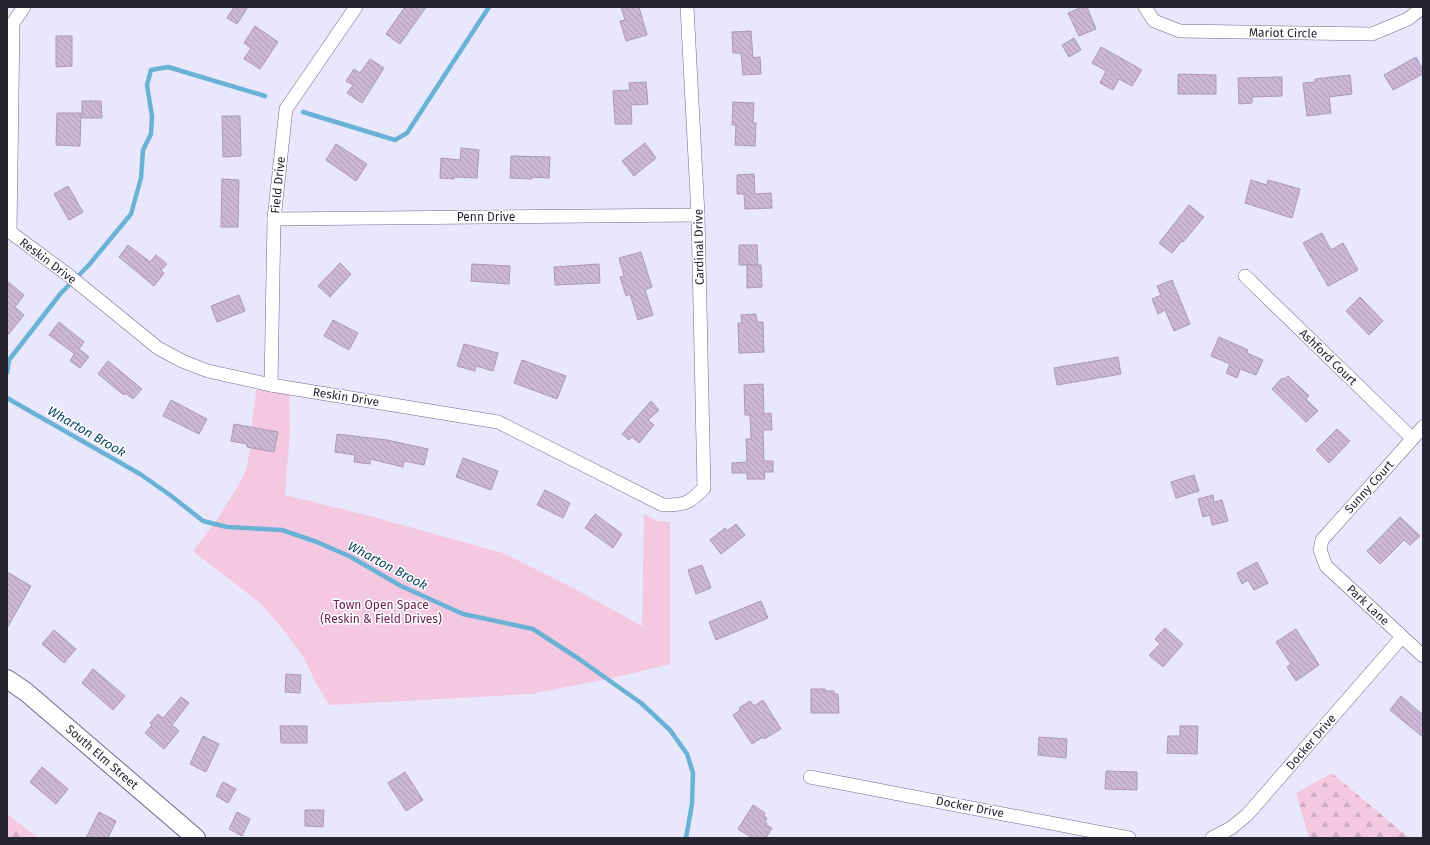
<svg xmlns="http://www.w3.org/2000/svg" width="1430" height="845" font-family="'Fira Sans',sans-serif">
  <style>
    .forest { fill: url(#forest-firs) }
    .park { fill: #f4c8e0 }
    .lines { fill: none; stroke-linecap: round; stroke-linejoin: round }
    .stream { stroke: #69b2d6; stroke-width: 4.5 }
    .building { fill: url(#building-back-hatch); stroke: #ac98b5 }
    .street-casing { stroke: #6d6b8a; stroke-width: 14 }
    .secondary-casing { stroke: #6d6b8a; stroke-width: 20 }
    .street { stroke: #fff; stroke-width: 13 }
    .secondary { stroke: #fff; stroke-width: 18 }
    .labels { text-anchor: middle; stroke-width: 3; stroke-linejoin: round; paint-order: stroke }
    .street-label { font-size: 12px; fill: #262632; stroke: #fff }
    .park-label { font-size: 12px; fill: #6b2151; stroke: #fff }
    .water-label { font-size: 13px; font-style: italic; fill: #0b4962; stroke: #fff }
  </style>
  <defs>
    <pattern id="forest-firs" width="22" height="20" patternUnits="userSpaceOnUse"><rect width="22" height="20" fill="#f4c8e0"/><path d="M5 1l3.5 6h-7zM16 11l3.5 6h-7z" fill="#d1acc1"/></pattern>
    <pattern id="building-back-hatch" width="6" height="6" patternUnits="userSpaceOnUse"><rect width="6" height="6" fill="#ccb7d4"/><path d="M-1 5l2 2M0 0l6 6M5-1l2 2" fill="none" stroke="#af9db6"/></pattern>
  </defs>
  <rect width="100%" height="100%" fill="#e8e7fc"/>
  <!-- forest -->
  <g class="forest">
    <path d="M1332 773 1409 838H1309L1296 793Z"/>
    <path d="M7 814 38 838H7Z"/>
  </g>
  <!-- park -->
  <path class="park" d="M257 385H289L290 430 285 495 366 515 503 553 575 589 642 626 644 514 657 521 670 522V664L613 678 531 694 329 705 315 681 304 658 282 628 260 603 193 551 216 521 237 488 247 467 250 449 252 424Z"/>
  <g class="lines">
    <!-- stream -->
    <g class="stream">
      <path d="M303 112 395 140 407 133 489 7"/>
      <path d="M7 373 9 360 61 293 88 266 131 214 141 178 143 150 151 134 152 116 147 85 151 70 168 67 265 96"/>
      <path d="M7 398 140 474 170 495 203 521 227 527 282 530 317 542 351 557 401 586 463 614 533 629 579 659 641 703 670 730 687 754 693 773 692 804 686 838"/>
    </g>
  </g>
  <!-- building -->
  <g class="building">
    <path d="M234 7H248L237 24 227 18Z"/>
    <path d="M405 7H426L400 44 386 34Z"/>
    <path d="M621 7H639L647 35 626 41 620 21 625 20Z"/>
    <path d="M1082 7H1087L1096 29 1079 36 1068 13Z"/>
    <path d="M255 26 278 42 260 69 244 59 251 48 244 43Z"/>
    <path d="M751 31 753 58 760 57 761 74 743 75 741 53H733L732 32Z"/>
    <path d="M56 36H72V66L56 67Z"/>
    <path d="M1074 38 1081 50 1069 57 1062 45Z"/>
    <path d="M1101 47 1142 70 1132 86 1119 79 1113 90 1100 83 1106 71 1092 63Z"/>
    <path d="M1416 57 1423 70V74L1393 90 1384 75Z"/>
    <path d="M370 59 384 68 362 103 347 93 353 85 346 81 354 69 360 73Z"/>
    <path d="M1178 74 1216 75V94H1178Z"/>
    <path d="M1350 75 1352 94 1329 97 1331 113 1307 116 1303 83 1315 82V79Z"/>
    <path d="M1282 77V96L1252 97V103L1239 104 1238 78Z"/>
    <path d="M646 82 648 104 631 105 632 124H615L613 91 630 90 629 83Z"/>
    <path d="M82 101H101L102 118H82Z"/>
    <path d="M733 102 754 103 753 123H756L755 146 735 145 736 125H732Z"/>
    <path d="M57 113H81L80 146 56 145Z"/>
    <path d="M222 116H240L241 156 223 157Z"/>
    <path d="M645 143 656 158 634 176 622 161Z"/>
    <path d="M336 144 367 164 356 181 326 160Z"/>
    <path d="M461 148 479 150 477 178 454 177V179L440 178 441 158 460 160Z"/>
    <path d="M511 156 550 157 549 178 532 177V179L510 178Z"/>
    <path d="M754 174 755 194 771 193 772 208 745 209 744 194H737V175Z"/>
    <path d="M222 179 239 180 238 227H221Z"/>
    <path d="M1251 180 1267 185 1268 180 1300 189 1292 218 1245 203Z"/>
    <path d="M68 186 83 212 69 220 54 194Z"/>
    <path d="M1189 205 1204 217 1183 242 1182 241 1172 253 1159 243Z"/>
    <path d="M1322 233 1331 250 1343 243 1358 270 1328 286 1303 243Z"/>
    <path d="M128 245 150 262 156 255 167 264 161 270 164 273 154 286 119 257Z"/>
    <path d="M739 245H757L758 265H739Z"/>
    <path d="M641 252 652 287 645 290 653 315 638 320 630 294 626 296 620 277 624 276 619 258Z"/>
    <path d="M340 263 351 274 330 297 318 286Z"/>
    <path d="M472 264 510 266 509 284 471 281Z"/>
    <path d="M599 264 600 283 555 285 554 267Z"/>
    <path d="M747 265H761L762 287 747 288Z"/>
    <path d="M1172 280 1190 324 1174 331 1165 310 1158 314 1152 299 1161 295 1157 286Z"/>
    <path d="M7 281 24 295 15 307 24 315 7 336Z"/>
    <path d="M239 295 245 311 217 322 211 306Z"/>
    <path d="M1360 297 1383 321 1369 335 1346 311Z"/>
    <path d="M756 314 757 322H763L764 352 739 353 738 323H742L741 315Z"/>
    <path d="M333 320 358 333 349 350 324 336Z"/>
    <path d="M59 322 84 342 79 349 89 357 80 368 70 361 75 353V354L49 335Z"/>
    <path d="M1219 337 1248 350 1247 353 1263 360 1256 375 1240 369 1237 378 1226 373 1230 364 1211 356Z"/>
    <path d="M464 344 498 353 493 371 476 366 475 371 457 366Z"/>
    <path d="M1118 357 1121 374 1057 385 1054 368Z"/>
    <path d="M522 360 566 376 557 399 514 383Z"/>
    <path d="M108 361 142 389 133 399 125 393 124 395 98 374Z"/>
    <path d="M1288 376 1309 396 1306 399 1318 411 1306 422 1272 389 1282 378 1284 379Z"/>
    <path d="M763 384 764 414 771 413 772 430H763L764 461H773V472H764L765 479H747V473H732V463L747 462 746 439H751L750 415H745L744 385Z"/>
    <path d="M171 400 207 419 199 434 163 416Z"/>
    <path d="M651 401 659 410 648 420 654 425 639 443 632 437 629 440 622 434Z"/>
    <path d="M234 424 278 432 274 452 247 447V444L231 441Z"/>
    <path d="M1337 429 1350 441 1329 463 1316 450Z"/>
    <path d="M337 434 387 440 428 449 424 465 404 461 403 467 370 459V464L354 462 355 455 335 452Z"/>
    <path d="M463 458 498 471 491 490 456 477Z"/>
    <path d="M1194 475 1199 491 1176 498 1171 482Z"/>
    <path d="M545 490 570 503 563 518 537 505Z"/>
    <path d="M1213 495 1214 502 1222 500 1228 521 1212 525 1210 515 1203 517 1198 499Z"/>
    <path d="M595 514 622 534 613 548 585 528Z"/>
    <path d="M1400 517 1420 536 1410 545 1404 540 1380 564 1367 551Z"/>
    <path d="M736 524 745 535 721 554 710 540 725 528 727 531Z"/>
    <path d="M1257 562 1268 583 1254 590 1248 580 1242 584 1237 573Z"/>
    <path d="M702 565 711 588 696 594 688 570Z"/>
    <path d="M7 572 31 586 7 628Z"/>
    <path d="M761 601 768 618 716 640 709 622Z"/>
    <path d="M1165 628 1183 644 1163 667 1149 655 1160 644 1155 639Z"/>
    <path d="M1296 629 1319 665 1296 681 1287 667 1291 664 1276 642Z"/>
    <path d="M54 630 76 649 64 663 42 644Z"/>
    <path d="M93 669 125 696 113 710 82 683Z"/>
    <path d="M286 674 301 675 300 693 285 692Z"/>
    <path d="M811 689H825V691H834V694H838L839 713H811Z"/>
    <path d="M1401 696 1423 715V737L1390 710Z"/>
    <path d="M181 697 189 703 172 725 179 731 164 749 145 733 152 725 150 723 158 714 163 718Z"/>
    <path d="M763 700 781 729 764 739 763 737 752 744 733 715 740 710 739 708 750 701 754 706Z"/>
    <path d="M280 726H307V743H281Z"/>
    <path d="M1180 726H1198L1197 754 1167 753 1168 736H1180Z"/>
    <path d="M203 736 219 744 206 772 190 764Z"/>
    <path d="M1039 737 1067 739 1066 758 1038 755Z"/>
    <path d="M42 767 68 789 56 804 30 782Z"/>
    <path d="M1106 771 1137 772V790L1105 789Z"/>
    <path d="M405 772 423 800 406 811 388 783Z"/>
    <path d="M223 782 236 789 228 803 216 796Z"/>
    <path d="M753 805 765 813 764 816 767 818 765 822 767 823 766 825 772 828 766 838H752L738 829Z"/>
    <path d="M305 810H324L323 827 305 826Z"/>
    <path d="M99 812 116 821 108 838H86Z"/>
    <path d="M237 812 250 819 242 836 229 829Z"/>
  </g>
  <g class="lines">
    <!-- street casing -->
    <g class="street-casing">
      <g id="street">
        <path d="M1145 7 1154 21 1180 31 1372 34 1408 19 1423 7"/>
        <path d="M274 219 698 215"/>
        <path d="M7 232H10L67 274 158 348 182 361 208 371 271 385 498 422 663 505C684 505 689 504 704 488L698 215 687 7"/>
        <path d="M10 232 13 23 24 7"/>
        <path d="M1245 276 1412 438"/>
        <path d="M271 385 274 219 286 109 356 7"/>
        <path d="M1423 427 1322 540 1320 550 1326 566 1423 656"/>
        <path d="M810 777 1129 838"/>
        <path d="M1212 838 1231 828 1247 815 1402 637"/>
      </g>
    </g>
    <!-- secondary casing -->
    <g class="secondary-casing">
      <path id="secondary" d="M7 679 26 692 196 838"/>
    </g>
    <!-- street -->
    <use href="#street" class="street"/>
    <!-- secondary -->
    <use href="#secondary" class="secondary"/>
  </g>
  <g class="labels">
    <!-- street labels -->
    <g class="street-label">
      <text transform="translate(1283 33) rotate(1)" y="4">Mariot Circle</text>
      <text transform="translate(278 185) rotate(-84)" y="4">Field Drive</text>
      <text x="486" y="221">Penn Drive</text>
      <text transform="translate(699 247) rotate(-91)" y="4">Cardinal Drive</text>
      <text transform="translate(48 261) rotate(37)" y="4">Reskin Drive</text>
      <text transform="translate(1328 357) rotate(44)" y="4">Ashford Court</text>
      <text transform="translate(346 397) rotate(9)" y="4">Reskin Drive</text>
      <text transform="translate(1369 487) rotate(-48)" y="4">Sunny Court</text>
      <text transform="translate(1368 605) rotate(43)" y="4">Park Lane</text>
      <text transform="translate(1311 742) rotate(-49)" y="4">Docker Drive</text>
      <text transform="translate(102 757) rotate(41)" y="4">South Elm Street</text>
      <text transform="translate(970 807) rotate(11)" y="4">Docker Drive</text>
    </g>
    <!-- park labels -->
    <g class="park-label">
      <text x="381" y="609">Town Open Space<tspan x="381" dy="14">(Reskin &amp; Field Drives)</tspan></text>
    </g>
    <!-- water labels -->
    <g class="water-label">
      <text transform="translate(87 431) rotate(30)" y="5">Wharton Brook</text>
      <text transform="translate(388 565) rotate(28)" y="5">Wharton Brook</text>
    </g>
  </g>
  <!-- border -->
  <rect width="1430" height="845" fill="none" stroke="#262632" stroke-width="16"/>
</svg>
